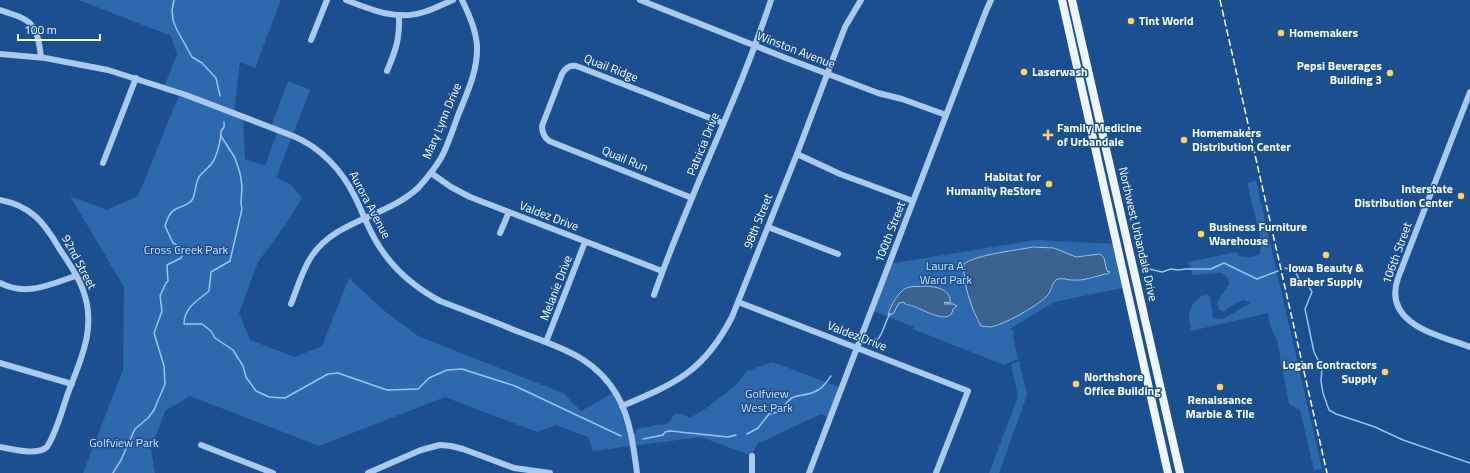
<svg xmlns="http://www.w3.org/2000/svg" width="1470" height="473" font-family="'Titillium Web',sans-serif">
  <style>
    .green { fill: #2e69ad; fill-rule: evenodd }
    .water { fill: #3c6290; stroke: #9cc4f0 }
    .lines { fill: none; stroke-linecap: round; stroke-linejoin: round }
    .stream { stroke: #9cc4f0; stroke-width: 1.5 }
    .minor { stroke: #a9c9ee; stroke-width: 6 }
    .major { stroke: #f0f6ff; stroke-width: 8 }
    .rail { stroke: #fff; stroke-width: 1.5; stroke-dasharray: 7 3; stroke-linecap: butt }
    .poi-dot { fill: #ffd166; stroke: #1b4f8f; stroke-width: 1.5 }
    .labels { text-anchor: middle; stroke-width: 3; stroke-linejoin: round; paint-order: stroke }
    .poi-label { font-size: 12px; font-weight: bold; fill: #fff; stroke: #1b4f8f; text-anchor: start }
    .street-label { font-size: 12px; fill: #fff; stroke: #1b4f8f }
    .park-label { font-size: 12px; fill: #cfe3fa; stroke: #1b4f8f }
  </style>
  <rect width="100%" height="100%" fill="#1b4f8f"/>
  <!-- green -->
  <g class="green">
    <path d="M79 0H281L255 68 240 62 234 113 243 117 245 159 265 166 278 130 271 127 288 81 310 90 276 178 290 184 302 198 286 224 258 262 239 313 250 340 295 357 322 346 349 278 382 309 418 336 563 393 581 411 615 392 630 434 636 433V430C641 427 643 428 648 427 651 427 654 425 658 425 669 424 669 424 674 414 680 413 685 414 689 418L701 412 735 386 747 371 773 362 841 388 830 418 821 414 757 444 752 456 701 437 593 451 588 437 556 425 537 432 445 397 319 446 190 396 165 411 151 449 155 473H83L123 370 124 287 70 196 107 210 138 196 180 93 164 87 177 54 171 36Z"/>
    <path d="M1256 181 1322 469 1314 470 1300 410 1289 404 1277 340 1270 326 1268 313 1191 331C1190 325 1189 320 1189 315 1190 305 1200 292 1210 296L1213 318 1223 319 1250 303 1243 300 1229 307 1224 312 1220 310 1217 304 1221 295 1229 285 1228 278 1221 273 1193 275 1188 262 1237 252 1239 256C1248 257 1252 258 1260 254L1261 240 1247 183Z"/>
    <path d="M1035 240 1117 244 1127 287 1054 302 1010 329 1014 331 1013 336 1018 359 1004 365 913 329 914 327 871 310 889 264ZM1033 247 1052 248 1076 257 1100 254 1104 258 1107 271 1109 272C1098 276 1086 280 1073 280 1069 280 1063 278 1058 279 1052 281 1053 290 1049 294 1039 305 1004 325 990 327 987 327 984 326 981 326L975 316 964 276 966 262ZM931 286 947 292 949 297 947 302 943 304H953L957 306 943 317H940L911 305 905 304 903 302 899 303 893 314 888 313C904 287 900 287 931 286Z"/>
    <path d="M1019 361 1027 395 999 473H989L1018 397 1011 364Z"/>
  </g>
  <!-- water -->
  <g class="water">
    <path d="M1033 247 1054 248 1076 257 1100 254 1104 258 1107 271 1110 272 1108 274H1105C1094 277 1083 281 1072 280 1067 280 1061 277 1056 280 1052 283 1051 292 1047 296 1037 306 1004 325 990 327 987 327 984 326 981 326 972 310 962 282 964 264 974 255 1018 250 1033 247Z"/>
    <path d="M924 286C934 286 952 289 950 303L945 302 944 304H953L957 306 953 309C951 327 922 309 913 306 908 304 910 306 905 304L904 302 899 303 893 314H888C891 305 900 288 910 287 915 286 919 287 924 286Z"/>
  </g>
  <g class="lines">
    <!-- stream -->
    <g class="stream">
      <path d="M174 0 172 10 173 20 177 30 192 57 202 63 216 78 220 96"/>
      <path d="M221 136 235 158 240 173 242 186 241 203 242 209 230 261 211 272 209 291C197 301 184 308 184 324H202L211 331 215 338 233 350 243 366 246 377 256 391 269 397 285 398 328 374 338 373 387 390 418 389 429 378 447 370 462 369 515 386 621 436"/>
      <path d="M1285 268 1295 271 1300 281 1308 285 1312 292 1305 309 1314 352 1322 368 1321 381 1323 393 1329 410 1336 414 1375 427 1403 440 1470 463"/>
      <path d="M1149 269 1162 272 1171 269 1178 270 1186 269H1211L1224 263 1257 279 1278 271"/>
      <path d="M877 340C884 333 884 323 890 314"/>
      <path d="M747 434 758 428 769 414 782 411C792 389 801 400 818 390 824 387 827 381 831 376"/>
      <path d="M643 439 663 435 665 432 670 431 728 437 736 435"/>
      <path d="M113 473 121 460 135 429 148 418 154 410 165 384 164 366 154 333 162 311 160 296 166 283 168 281 167 265 181 258 182 256 177 245 173 243 165 226C167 220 169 212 176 209 181 206 187 206 192 200 196 194 195 183 199 177 203 171 209 168 212 163 217 157 221 139 221 131L224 127V122"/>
    </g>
    <!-- minor -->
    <g class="minor">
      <path d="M346 0C371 10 398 21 424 12 434 9 443 4 453 0"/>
      <path d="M640 0 791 60 878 93 902 99 946 115"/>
      <path d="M0 10C32 20 37 23 41 57"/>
      <path d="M311 40 327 0"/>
      <path d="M0 54 45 58 108 70 186 95 293 136C320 147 342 170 355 197 363 213 369 231 379 246 394 270 416 288 440 301 466 311 493 321 519 332 559 347 596 357 618 397 630 418 634 449 637 473"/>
      <path d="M387 71C396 50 400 38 399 15"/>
      <path d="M1470 92 1398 278C1382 324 1438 335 1470 347"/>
      <path d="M797 154 840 174 913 201"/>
      <path d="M103 163 136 78"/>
      <path d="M431 173 451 187 470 197 662 271"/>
      <path d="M692 198 549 141C544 137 542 133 542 126L562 74C566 67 571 64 579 67L723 123"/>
      <path d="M0 200C31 206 44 222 59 248 68 262 78 275 83 290 97 327 81 359 68 393 62 410 57 431 47 447 37 456 12 449 0 447"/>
      <path d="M768 227 838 254"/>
      <path d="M500 233 509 212"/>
      <path d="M0 283C27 297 50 284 76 276"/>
      <path d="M654 295C689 195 738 100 771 0"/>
      <path d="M738 302 968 391 936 473"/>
      <path d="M291 304C297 289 302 271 311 257 336 219 388 217 419 187 427 178 435 168 441 158 448 145 452 132 457 118 466 95 478 72 477 46 476 30 469 14 462 0"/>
      <path d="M546 342 585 242"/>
      <path d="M0 363 72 384"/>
      <path d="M622 406C677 383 704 371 732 317L797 154 845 27 861 0"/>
      <path d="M201 445 273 473"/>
      <path d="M752 456V473"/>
      <path d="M368 473 421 450 440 445 451 446 463 449 514 468 550 473"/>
      <path d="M809 473 986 11 991 0"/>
    </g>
    <!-- major -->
    <g class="major">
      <path d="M1062 0 1168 473"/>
      <path d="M1072 0 1180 473"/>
    </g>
    <!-- rail -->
    <path class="rail" d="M1220 0 1327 473"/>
  </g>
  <!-- markers -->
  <g class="poi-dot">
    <circle cx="1131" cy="21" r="4"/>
    <circle cx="1281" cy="33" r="4"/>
    <circle cx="1024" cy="72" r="4"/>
    <circle cx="1390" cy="73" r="4"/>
    <path d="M1046 129h4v4h4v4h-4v4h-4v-4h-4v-4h4z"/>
    <circle cx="1184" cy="140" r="4"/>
    <circle cx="1049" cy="184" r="4"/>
    <circle cx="1461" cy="196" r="4"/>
    <circle cx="1201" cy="234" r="4"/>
    <circle cx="1326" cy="255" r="4"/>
    <circle cx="1385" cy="372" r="4"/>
    <circle cx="1076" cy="384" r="4"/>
    <circle cx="1220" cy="387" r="4"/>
  </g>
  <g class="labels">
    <!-- poi labels -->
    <g class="poi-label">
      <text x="1139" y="25">Tint World</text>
      <text x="1289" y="37">Homemakers</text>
      <text x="1382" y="70" text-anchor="end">Pepsi Beverages<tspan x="1382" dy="14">Building 3</tspan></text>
      <text x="1032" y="76">Laserwash</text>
      <text x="1057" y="132">Family Medicine<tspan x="1057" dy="14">of Urbandale</tspan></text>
      <text x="1192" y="137">Homemakers<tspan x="1192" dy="14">Distribution Center</tspan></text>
      <text x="1041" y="181" text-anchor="end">Habitat for<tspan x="1041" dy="14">Humanity ReStore</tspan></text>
      <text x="1453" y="193" text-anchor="end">Interstate<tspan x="1453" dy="14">Distribution Center</tspan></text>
      <text x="1209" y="231">Business Furniture<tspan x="1209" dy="14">Warehouse</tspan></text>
      <text x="1326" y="272" text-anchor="middle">Iowa Beauty &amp;<tspan x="1326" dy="14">Barber Supply</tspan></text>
      <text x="1377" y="369" text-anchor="end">Logan Contractors<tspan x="1377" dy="14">Supply</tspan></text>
      <text x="1084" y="381">Northshore<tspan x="1084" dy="14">Office Building</tspan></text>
      <text x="1220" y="404" text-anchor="middle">Renaissance<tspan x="1220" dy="14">Marble &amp; Tile</tspan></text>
    </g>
    <!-- street labels -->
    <g class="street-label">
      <text transform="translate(796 50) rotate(21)" y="4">Winston Avenue</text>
      <text transform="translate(611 68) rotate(21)" y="4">Quail Ridge</text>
      <text transform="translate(442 121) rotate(-67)" y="4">Mary Lynn Drive</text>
      <text transform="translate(703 144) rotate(-68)" y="4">Patricia Drive</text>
      <text transform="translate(625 159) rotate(22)" y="4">Quail Run</text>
      <text transform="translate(370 205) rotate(62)" y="4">Aurora Avenue</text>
      <text transform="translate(549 216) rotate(21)" y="4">Valdez Drive</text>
      <text transform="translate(758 221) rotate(-68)" y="4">98th Street</text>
      <text transform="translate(890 232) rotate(-69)" y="4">100th Street</text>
      <text transform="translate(1138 234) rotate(77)" y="4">Northwest Urbandale Drive</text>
      <text transform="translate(1397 253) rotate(-70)" y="4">106th Street</text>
      <text transform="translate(79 262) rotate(62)" y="4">92nd Street</text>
      <text transform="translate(556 288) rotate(-69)" y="4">Melanie Drive</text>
      <text transform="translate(857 336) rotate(21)" y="4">Valdez Drive</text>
    </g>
    <!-- park labels -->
    <g class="park-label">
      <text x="186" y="254">Cross Creek Park</text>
      <text x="946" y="270">Laura A.<tspan x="946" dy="14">Ward Park</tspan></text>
      <text x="767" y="398">Golfview<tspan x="767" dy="14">West Park</tspan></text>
      <text x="124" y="447">Golfview Park</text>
    </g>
  </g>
  <!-- scale -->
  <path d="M18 34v6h82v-6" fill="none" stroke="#ffffff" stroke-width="2"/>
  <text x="24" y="34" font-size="12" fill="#ffffff" stroke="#1b4f8f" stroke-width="3" paint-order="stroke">100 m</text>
</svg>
